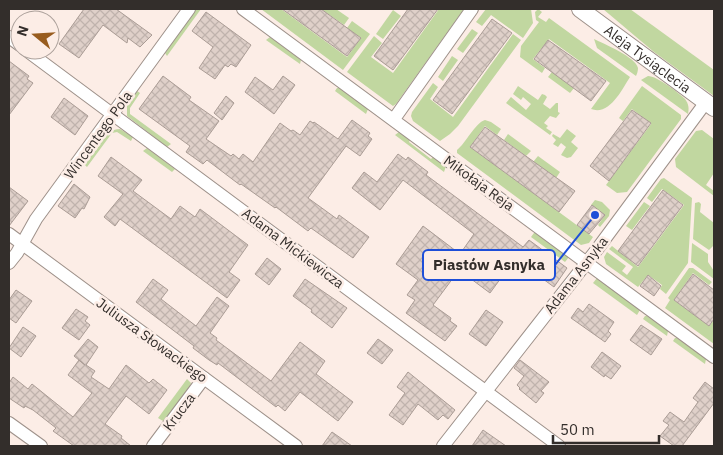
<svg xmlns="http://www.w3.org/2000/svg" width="723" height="455" font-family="'IBM Plex Sans',sans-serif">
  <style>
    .green { fill: #c1d7a0 }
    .building { fill: url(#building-cross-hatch); stroke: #aa9c95 }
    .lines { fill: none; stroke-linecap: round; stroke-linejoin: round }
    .minor-casing { stroke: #9e918a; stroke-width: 14 }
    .tertiary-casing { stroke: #9e918a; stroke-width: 18 }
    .minor { stroke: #fff; stroke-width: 12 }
    .tertiary { stroke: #fff; stroke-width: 16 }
    .labels { text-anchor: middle; stroke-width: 5; stroke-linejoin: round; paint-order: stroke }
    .street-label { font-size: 14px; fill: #332e2b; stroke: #fcede6 }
    .leader { fill: none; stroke: #1d4ed8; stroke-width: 2 }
    .callout-dot { fill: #1d4ed8; stroke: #fcede6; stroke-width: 2 }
    .callout { fill: #fcede6; stroke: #1d4ed8; stroke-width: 2 }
    .callout-label { font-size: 15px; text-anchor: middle; font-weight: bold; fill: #332e2b }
  </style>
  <defs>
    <pattern id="building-cross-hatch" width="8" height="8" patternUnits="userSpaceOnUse" patternTransform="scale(1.25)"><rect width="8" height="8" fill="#dfd0c9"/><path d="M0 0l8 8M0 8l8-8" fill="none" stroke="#c0b3ad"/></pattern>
  </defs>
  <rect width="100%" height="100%" fill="#fcede6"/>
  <!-- green -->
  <g class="green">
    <path d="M196 9H201L167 56 165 53Z"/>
    <path d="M261 9H281L347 57 361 38 347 28 352 21 370 34 343 70Z"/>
    <path d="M321 9H336L349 18 344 25Z"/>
    <path d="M439 9H464L396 104 393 106 347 72 374 36 382 43 371 57 393 73Z"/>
    <path d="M486 9H531L533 23 523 38 491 15 482 26 476 22Z"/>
    <path d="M538 9 542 12 538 17 546 22 549 18 630 77C622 89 610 116 591 109L610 83 549 39 533 59 545 68 542 73 520 57 521 46 539 22 536 20 535 12Z"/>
    <path d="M603 9H630L714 70V96L654 52Z"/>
    <path d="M393 10 401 16 383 39 376 34Z"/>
    <path d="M472 29 478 33 463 53 457 49Z"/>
    <path d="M513 34 521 40 458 126 450 134 440 141 413 121 411 116 412 112 433 83 438 87 430 99 453 117Z"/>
    <path d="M270 37 301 60 300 64 266 40Z"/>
    <path d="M594 39C604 44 636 57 638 68 638 71 637 74 636 76L597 48Z"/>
    <path d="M452 56 458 60 443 81 438 77Z"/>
    <path d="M552 72 574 88 570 93 548 77Z"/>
    <path d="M648 76C657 76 679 93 685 99 689 104 689 109 688 114L641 80Z"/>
    <path d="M518 86 538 100 542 94 545 95 547 97 543 104 550 109 556 103H558V112L560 113 556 118 550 116 544 123 548 126 546 128 552 132 550 135 506 103 511 97 526 110 531 104 523 97 521 100 513 94Z"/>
    <path d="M642 86 681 115V119L627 192 617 193 606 185 651 124 632 109 623 121 619 118Z"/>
    <path d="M337 88H339L368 109 366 114 335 91Z"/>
    <path d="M137 91 140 93 130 108V114L171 144 167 147 127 116V106Z"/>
    <path d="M485 120 491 122 501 129 497 135 485 126 470 147 593 237 589 243 581 245 457 153V150C466 143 475 123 485 120Z"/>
    <path d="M120 129 133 137 131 141 117 132 112 133 87 167 84 164C93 152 103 129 120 129Z"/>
    <path d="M567 129 576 136 571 142 578 148 571 157 567 158 561 155 566 147 561 143 558 147 553 144 556 140 552 136 553 134 560 138Z"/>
    <path d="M702 130 714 139V173L706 185 714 191V196L676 167 675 159 696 131Z"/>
    <path d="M399 132 410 140 409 142 431 159 433 157 446 166 444 172 395 135Z"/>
    <path d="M508 134 531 151 526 156 504 140Z"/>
    <path d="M147 148 175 169 172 172 143 151Z"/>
    <path d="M538 156 560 172 556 178 533 162Z"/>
    <path d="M664 178 692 198 688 263 666 294 660 289 662 285 648 275 638 287 606 264 604 257 607 252 626 266 622 271 627 275 633 267 609 249 612 246 638 267 684 205 662 189 652 202 647 198 661 179Z"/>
    <path d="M595 200 602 202 610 210 609 216 600 227 598 225 605 215 591 205Z"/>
    <path d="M644 202 650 206 632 230 626 226Z"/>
    <path d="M699 202 701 204 700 212 714 223V245L709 250 693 239 695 203Z"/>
    <path d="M534 233H536L569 257 565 262 531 237Z"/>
    <path d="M692 243 708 254V262L714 271V279L691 262Z"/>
    <path d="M689 268H693L712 282 709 285 693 273 674 300 709 326 714 320V344L665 308 670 300 668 298Z"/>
    <path d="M597 278 640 310 637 315 593 283Z"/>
    <path d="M645 316H647L668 331 667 336 643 319Z"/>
    <path d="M675 338H677L706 359 705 364 673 341Z"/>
    <path d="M187 379 191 383 188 391 163 421 158 418Z"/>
  </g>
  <!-- building -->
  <g class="building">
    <path d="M84 9H116L152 35 140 47 128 38 127 43 103 25 79 58 59 44Z"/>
    <path d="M282 9H321L361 38 347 56Z"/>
    <path d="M408 9H438L393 70 374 56Z"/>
    <path d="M206 12 251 45 236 67 231 64 228 67 225 65 215 79 199 68 213 47 192 31Z"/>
    <path d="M492 19 512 33 452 114 433 100Z"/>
    <path d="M548 40 606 81 591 101 534 59Z"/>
    <path d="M9 61 29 76 27 79 33 83 9 115Z"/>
    <path d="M163 76 191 97 189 100 219 121 206 139 231 156 233 154 239 159 243 154 253 162 280 123 291 131 293 130 300 135 310 121 313 123 314 122 338 139 352 120 370 133 368 136 372 139 360 156 346 146 308 198 337 219 339 215 369 237 353 258 311 228 308 231 276 207 275 208 241 184 240 185 207 160 203 164 186 152 190 146 139 109Z"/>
    <path d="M283 76 295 85 274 114 245 92 255 77 273 90Z"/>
    <path d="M226 96 234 103 222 120 214 113Z"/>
    <path d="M64 98 88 116 75 135 51 117Z"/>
    <path d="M632 110 651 123 609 181 590 166Z"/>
    <path d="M485 127 575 191 559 212 470 147Z"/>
    <path d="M398 154 406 160 408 157 428 172 426 175 523 247 529 240 567 268 554 287 510 255 496 274 501 278 490 293 459 270 433 305 451 318 450 321 457 326 445 341 406 313 415 300 407 295 418 280 396 264 423 226 460 254 474 234 403 180 380 210 352 188 364 172 377 182Z"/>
    <path d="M111 157 142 180 133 191 171 219 180 206 195 217 200 209 248 245 229 272 240 280 227 298 120 219 115 226 104 217 123 194 98 176Z"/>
    <path d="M74 184 90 197 84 209 82 208 75 218 58 206Z"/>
    <path d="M9 187 28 201 9 226Z"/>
    <path d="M663 190 683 205 638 266 618 251Z"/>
    <path d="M592 205 605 215 589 234 577 225Z"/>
    <path d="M267 258 281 269 269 285 255 274Z"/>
    <path d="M693 274 714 290V319L709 326 674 300Z"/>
    <path d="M648 275 661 286 654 296 640 286Z"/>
    <path d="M153 279 168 290 161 299 196 326 217 297 229 306 210 333 217 338 216 340 271 381 300 342 325 361 316 374 353 402 338 421 300 392 285 411 278 405 276 407 218 363 217 365 209 360 193 348 194 346 136 302Z"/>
    <path d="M305 279 347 308 332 328 311 312 312 310 293 296Z"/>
    <path d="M16 290 32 301 16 323 9 318V300Z"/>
    <path d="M589 304 614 322 608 331 611 334 605 342 571 318 578 308 583 312Z"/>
    <path d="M76 309 88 317 85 321 90 325 79 340 62 328Z"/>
    <path d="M486 310 503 322 486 346 469 334Z"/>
    <path d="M641 325 662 339 651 355 630 340Z"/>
    <path d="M23 327 36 336 21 357 9 348Z"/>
    <path d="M88 339 98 347 86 365 95 371 91 377 109 389 126 365 149 383 153 379 167 390 149 414 126 396 105 424 122 436 121 438 131 446H74L53 431 56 428 33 410 25 406 24 408 9 398V383L13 377 28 389 32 384 73 417 92 393 68 375 79 360 85 365 74 356Z"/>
    <path d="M378 339 393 350 382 364 367 353Z"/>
    <path d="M602 352 621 366 611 379 605 375 604 377 591 367Z"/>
    <path d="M520 360 549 382 541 391 544 393 536 403 519 389 520 388 517 385 524 376 514 368Z"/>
    <path d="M408 372 455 410 448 419 443 415 438 420 418 404 403 425 389 415 405 393 397 387Z"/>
    <path d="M705 382 714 389V403L682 446H674L660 436 669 425 663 421 670 412 684 422 698 402 693 398Z"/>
    <path d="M483 430 506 446H472Z"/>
    <path d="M332 432 352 446H322Z"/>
  </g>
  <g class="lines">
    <!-- minor casing -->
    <g class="minor-casing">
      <g id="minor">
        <path d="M243 9 714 357"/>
        <path d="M9 37 20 45"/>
        <path d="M26 50 559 446"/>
        <path d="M394 119 472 9"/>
        <path d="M9 234 296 446"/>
        <path d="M9 263 17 253 36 219 189 9"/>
        <path d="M9 423 41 446"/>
        <path d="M153 446 204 378"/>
        <path d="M443 446 598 248 706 102"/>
      </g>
    </g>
    <!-- tertiary casing -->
    <g class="tertiary-casing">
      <g id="tertiary">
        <path id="s1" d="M580 9 714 108"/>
      </g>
    </g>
    <!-- minor -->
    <use href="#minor" class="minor"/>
    <!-- tertiary -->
    <use href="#tertiary" class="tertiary"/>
  </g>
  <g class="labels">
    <!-- street labels -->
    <g class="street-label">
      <text dy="5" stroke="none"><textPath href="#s1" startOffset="84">Aleja Tysiąclecia</textPath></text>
      <text transform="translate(98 135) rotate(-54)" y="5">Wincentego Pola</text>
      <text transform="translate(479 183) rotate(36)" y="5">Mikołaja Reja</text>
      <text transform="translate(293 248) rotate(37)" y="5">Adama Mickiewicza</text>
      <text transform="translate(576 275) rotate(-52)" y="5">Adama Asnyka</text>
      <text transform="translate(152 340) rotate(36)" y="5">Juliusza Słowackiego</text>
      <text transform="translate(179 412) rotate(-53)" y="5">Krucza</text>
    </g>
  </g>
  <!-- callouts -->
  <path class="leader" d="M595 215L555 265"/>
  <circle class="callout-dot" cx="595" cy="215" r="5"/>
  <rect class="callout" x="423" y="250" width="132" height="30" rx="5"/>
  <g class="callout-label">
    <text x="489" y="270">Piastów Asnyka</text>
  </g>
  <!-- border -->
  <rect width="723" height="455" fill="none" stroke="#332e2b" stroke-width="20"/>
  <!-- north arrow -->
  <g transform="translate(35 35) rotate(288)"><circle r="24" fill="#fcede6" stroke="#aca19b"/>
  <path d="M0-4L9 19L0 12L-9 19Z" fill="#985c1e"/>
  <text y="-8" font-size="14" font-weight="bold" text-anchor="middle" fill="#332e2b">N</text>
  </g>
  <!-- scale -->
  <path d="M553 435v8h106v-8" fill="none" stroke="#332e2b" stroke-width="2.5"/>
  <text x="560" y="435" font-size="15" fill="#332e2b" stroke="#fcede6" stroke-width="4" paint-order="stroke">50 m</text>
</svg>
